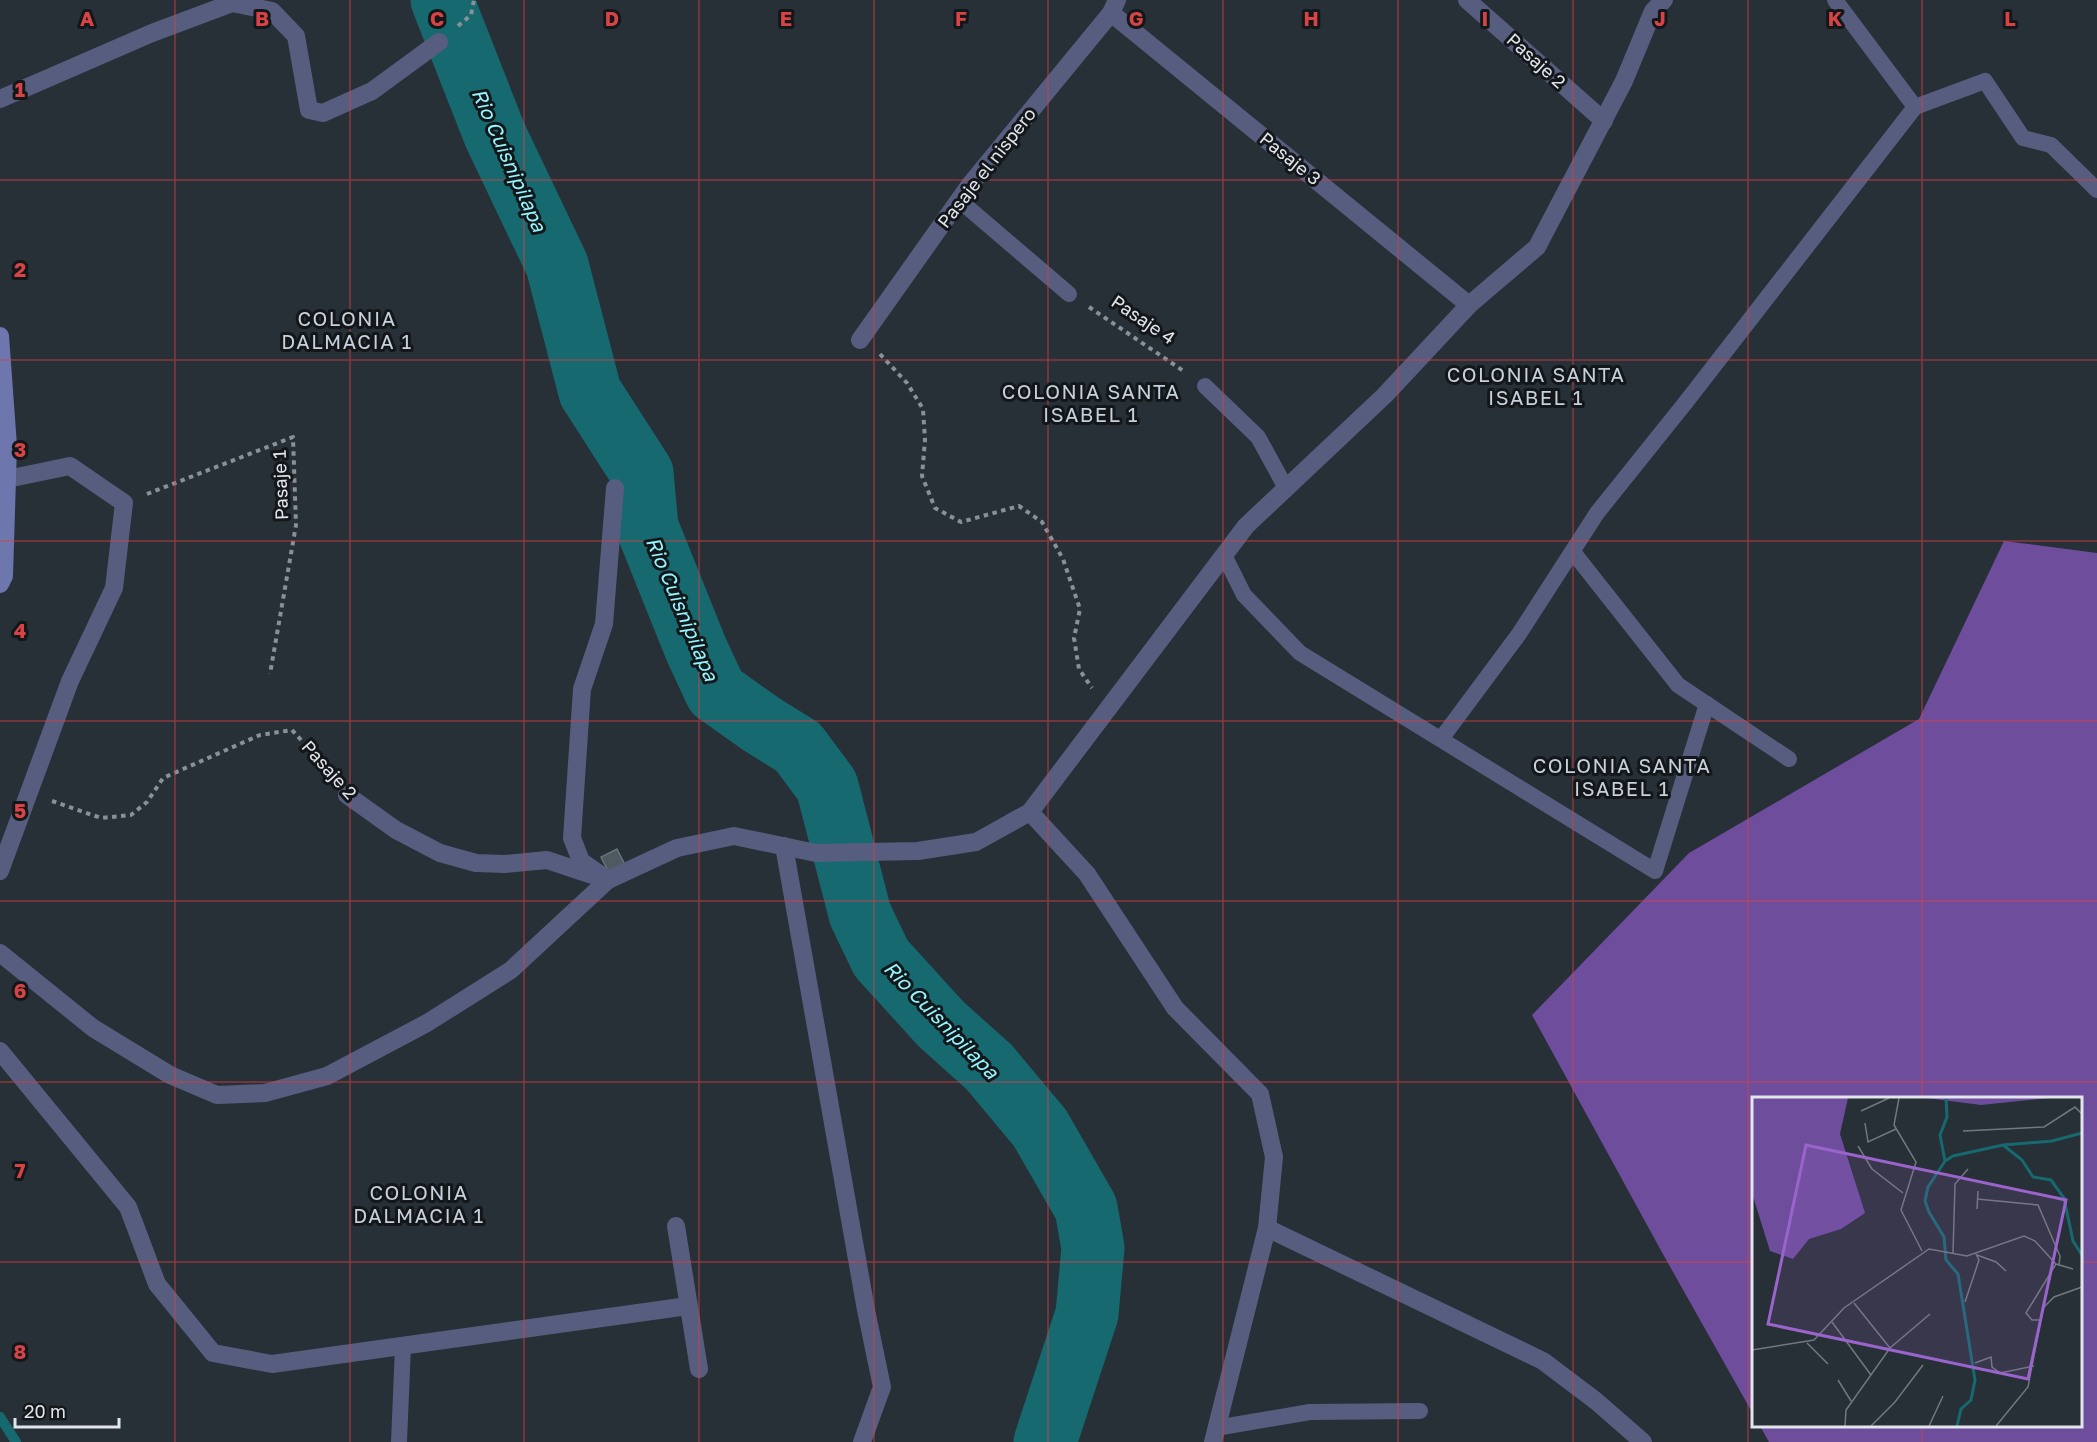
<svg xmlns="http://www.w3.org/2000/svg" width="2097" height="1442" font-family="'Golos Text',sans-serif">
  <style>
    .forest { fill: #6e4d9c }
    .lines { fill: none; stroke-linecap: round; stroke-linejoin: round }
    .stream { stroke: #176970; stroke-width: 10 }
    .river { stroke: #176970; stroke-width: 63 }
    .building { fill: #4d5a60; stroke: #67747a; stroke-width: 1.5 }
    .path { stroke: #8a9097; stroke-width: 4; stroke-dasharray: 4.5 4.5; stroke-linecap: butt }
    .lane { stroke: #575d7f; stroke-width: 16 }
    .street { stroke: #575d7f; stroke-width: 18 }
    .secondary { stroke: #6d76ad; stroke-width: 18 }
    .grid { fill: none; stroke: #d84445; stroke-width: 1.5; stroke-opacity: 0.55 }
    .labels { text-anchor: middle; stroke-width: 6; stroke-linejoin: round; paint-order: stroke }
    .street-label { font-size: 18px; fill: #e2e6ec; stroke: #13171a }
    .water-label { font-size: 20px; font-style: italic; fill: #94f5ff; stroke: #13171a }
    .neighbourhood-label { font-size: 20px; letter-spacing: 1.5px; fill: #c7d1dc; stroke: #13171a }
    .inset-river { fill: none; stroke: #176970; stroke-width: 3 }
    .inset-road { fill: none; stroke: #72787f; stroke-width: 1.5 }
    .view { fill: #9a64cc; fill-opacity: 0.15; stroke: #9a64cc; stroke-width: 3 }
    .inset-edge { fill: none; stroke: #e2e6ec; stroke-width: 3 }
    .grid-label { font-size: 20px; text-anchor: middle; font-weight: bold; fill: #d84445; stroke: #13171a; stroke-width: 6; stroke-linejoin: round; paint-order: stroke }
  </style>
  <rect width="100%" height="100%" fill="#272f37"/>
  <!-- forest -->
  <path class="forest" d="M2004 541 2097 553V1442H1769L1760 1426H2080V1098H1754L1753 1414 1664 1256 1532 1015 1689 853 1919 719Z"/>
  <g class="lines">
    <!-- stream -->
    <path class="stream" d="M0 1417 16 1442"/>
    <!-- river -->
    <path class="river" d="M442 0 495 135 557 265 590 392 642 473 647 527 696 649 716 692 761 724 798 747 827 786 860 914 881 958 941 1024 989 1067 1040 1128 1086 1208 1093 1248 1087 1314 1045 1442"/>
  </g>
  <!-- building -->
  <path class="building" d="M617 849 625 865 609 873 601 857Z"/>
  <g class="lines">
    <!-- path -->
    <g class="path">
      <path d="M458 26 471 15 474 0"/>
      <path d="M1089 307 1185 372"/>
      <path d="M880 354 907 383 923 409 925 440 922 476 935 508 961 522 1019 506 1042 522 1063 559 1080 609 1074 638 1079 669 1092 688"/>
      <path d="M147 494 293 437 296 525 270 674"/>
      <path d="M52 801 101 818 131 815 147 802 163 778 260 735 292 730 331 773"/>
    </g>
    <!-- lane -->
    <g class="lane">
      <path d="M1835 0 1915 107"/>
      <path d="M959 200 1069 294"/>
      <path d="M1205 386 1258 437 1286 488"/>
      <path d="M1573 552 1678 685 1789 759"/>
      <path d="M1224 555 1244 595 1300 653 1655 871 1707 704"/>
      <path d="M1441 739 1519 634 1597 513 1686 402 1915 107 1985 81 2023 138 2051 145 2097 190"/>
      <path d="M1216 1428 1310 1412 1420 1411"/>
      <path d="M399 1442 403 1346"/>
    </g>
    <!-- street -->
    <g class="street">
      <path d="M1467 0 1604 121"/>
      <path d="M1111 13 1469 305"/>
      <path d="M0 99 152 33 232 3 272 11 296 36 309 110 323 113 372 91 439 42"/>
      <path d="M860 340 969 186 1111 13 1117 0"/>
      <path d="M347 795 396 830 440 853 476 863 505 864 547 860 592 875"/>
      <path d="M1030 812 1087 874 1175 1008 1260 1094 1274 1157 1267 1228 1213 1442"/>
      <path d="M784 846 866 1310 882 1387 862 1442"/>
      <path d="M0 871 70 681 114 588 124 503 70 466 7 479"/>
      <path d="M608 880 581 861 572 838 582 689 604 624 615 488"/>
      <path d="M0 953 93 1028 170 1075 217 1095 265 1093 327 1076 427 1023 511 970 608 880 677 848 734 836 816 853 918 851 976 842 1030 812 1246 526 1385 395 1469 305 1537 247 1624 81 1653 11 1664 0"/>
      <path d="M0 1051 128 1207 157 1284 213 1353 272 1364 688 1306"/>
      <path d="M676 1226 699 1369"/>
      <path d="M1267 1228 1543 1361 1596 1401 1643 1442"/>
    </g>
    <!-- secondary -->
    <path class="secondary" d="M0 336 8 446 4 576 0 584"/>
  </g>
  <!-- grid -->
  <path class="grid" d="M175 0V1442M350 0V1442M524 0V1442M699 0V1442M874 0V1442M1048 0V1442M1223 0V1442M1398 0V1442M1573 0V1442M1748 0V1442M1922 0V1098M0 180H2097M0 360H2097M0 541H2097M0 721H2097M0 901H2097M0 1082H2097M0 1262H1754M2080 1262H2097M1922 1426V1442"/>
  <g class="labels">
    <!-- street labels -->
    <g class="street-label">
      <text transform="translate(1536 61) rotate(42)" y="6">Pasaje 2</text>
      <text transform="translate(1290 159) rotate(39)" y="6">Pasaje 3</text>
      <text transform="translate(987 168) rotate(-52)" y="6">Pasaje el nispero</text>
      <text transform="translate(1143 320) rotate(34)" y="6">Pasaje 4</text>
      <text transform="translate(281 485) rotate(-92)" y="6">Pasaje 1</text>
      <text transform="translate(329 770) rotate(48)" y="6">Pasaje 2</text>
    </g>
    <!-- water labels -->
    <g class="water-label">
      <text transform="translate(509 160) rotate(66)" y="7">Rio Cuisnipilapa</text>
      <text transform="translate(682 609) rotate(67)" y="7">Rio Cuisnipilapa</text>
      <text transform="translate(941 1020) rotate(46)" y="7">Rio Cuisnipilapa</text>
    </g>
    <!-- neighbourhood labels -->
    <g class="neighbourhood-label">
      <text x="347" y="326">COLONIA<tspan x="347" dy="23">DALMACIA 1</tspan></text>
      <text x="1536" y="382">COLONIA SANTA<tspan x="1536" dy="23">ISABEL 1</tspan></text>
      <text x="1091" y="399">COLONIA SANTA<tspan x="1091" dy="23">ISABEL 1</tspan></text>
      <text x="1622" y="773">COLONIA SANTA<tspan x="1622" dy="23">ISABEL 1</tspan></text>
      <text x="419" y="1200">COLONIA<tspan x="419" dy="23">DALMACIA 1</tspan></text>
    </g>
  </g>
  <!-- overview -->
  <g transform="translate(1752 1097)">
    <rect width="330" height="330" fill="#272f37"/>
    <path d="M0 1H96L88 37 113 116 89 132 57 142 41 162 18 154 0 96ZM175 1H298L229 8Z" fill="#6e4d9c"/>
    <path class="inset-river" d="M251 48 270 63 281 80 299 83 312 101 321 144 330 158M193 64 188 38 195 20 194 1M205 329 209 312 219 303 223 283 206 177 194 163 192 140 177 115 173 104 176 90 193 64 201 59 251 48 300 44 330 36"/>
    <path class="inset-road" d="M147 1 142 28 164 65 149 113 170 154M109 14 137 1M113 26 116 45 144 32M211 34 292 30 323 10 330 17M106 49 120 72 151 96M225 102 286 108 308 159 307 168M225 112 226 94M201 156 203 87 216 72M225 158 244 165 254 174M213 205 227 163 224 157M102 206 138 251M288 223H280L274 216 304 167M80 225 119 278M55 246 76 267M0 253 62 243 92 211 177 152 215 159 272 139 283 144 304 167 321 172M223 266 239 260 240 270 248 276 282 269M86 283 99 304M93 329 94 313 138 251 178 217M119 329 143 305 171 268M177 329 191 299M244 329 276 290 291 211 302 200 330 190"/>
    <path class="view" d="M54 48 314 103 276 282 16 227Z"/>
    <rect width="330" height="330" class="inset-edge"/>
  </g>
  <g class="grid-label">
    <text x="87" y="26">A</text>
    <text x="262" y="26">B</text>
    <text x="437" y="26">C</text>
    <text x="612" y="26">D</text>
    <text x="786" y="26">E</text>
    <text x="961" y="26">F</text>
    <text x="1136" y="26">G</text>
    <text x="1311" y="26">H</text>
    <text x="1485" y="26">I</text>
    <text x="1660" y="26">J</text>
    <text x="1835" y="26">K</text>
    <text x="2010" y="26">L</text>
    <text x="20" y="97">1</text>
    <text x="20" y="277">2</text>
    <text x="20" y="457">3</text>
    <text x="20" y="638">4</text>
    <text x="20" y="818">5</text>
    <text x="20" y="998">6</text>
    <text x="20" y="1178">7</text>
    <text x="20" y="1359">8</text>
  </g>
  <!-- scale -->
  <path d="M15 1418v9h104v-9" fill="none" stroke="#e2e6ec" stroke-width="3"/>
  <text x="24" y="1418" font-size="18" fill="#e2e6ec" stroke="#13171a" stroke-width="4.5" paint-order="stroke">20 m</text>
</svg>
